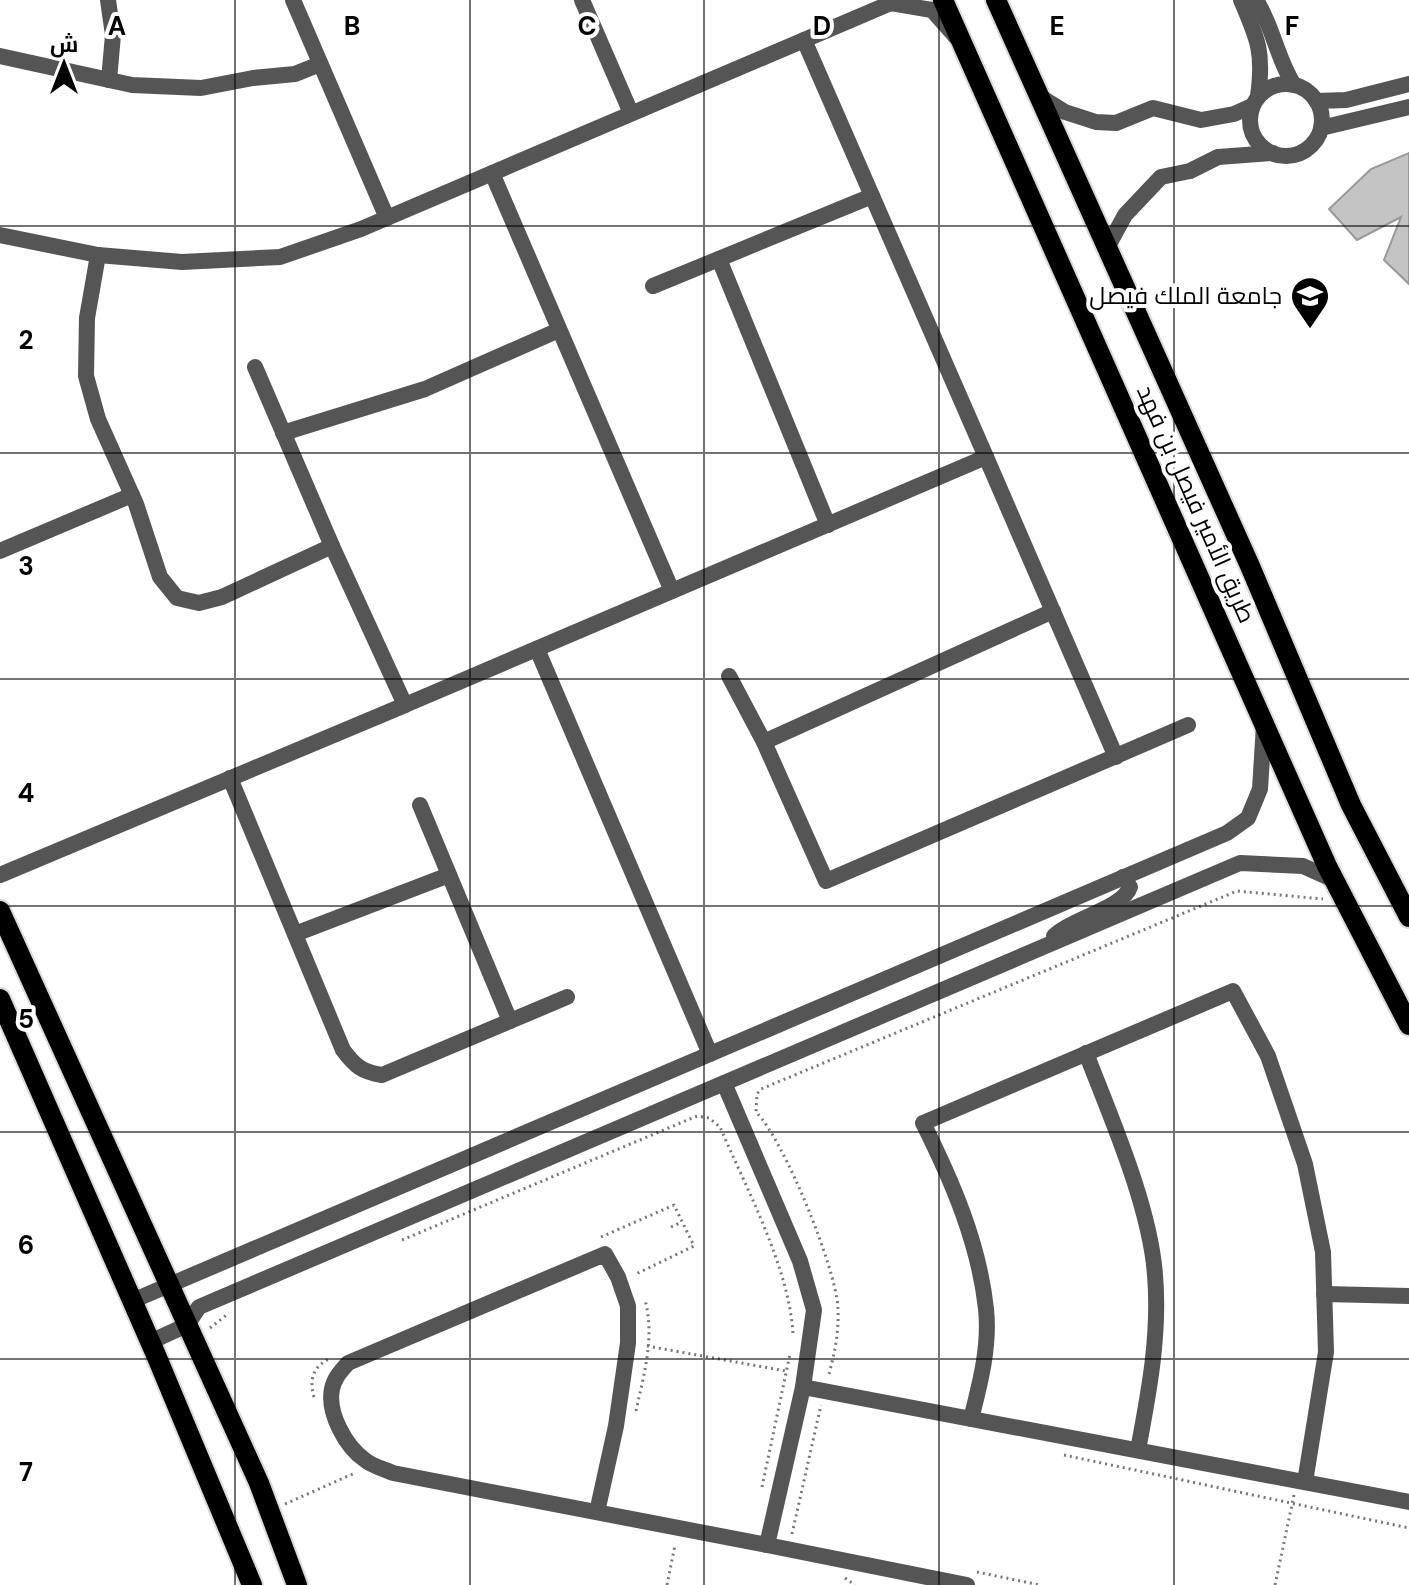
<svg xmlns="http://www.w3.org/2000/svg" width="1409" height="1585" font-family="'DM Sans',Cairo,sans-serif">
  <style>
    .building { fill: #c4c4c4; stroke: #999; stroke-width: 2 }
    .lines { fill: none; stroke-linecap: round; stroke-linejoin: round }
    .major-casing { stroke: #dbdbdb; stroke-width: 24 }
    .path { stroke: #777; stroke-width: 3; stroke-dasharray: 2 4; stroke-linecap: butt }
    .minor { stroke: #555; stroke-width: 16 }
    .major { stroke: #000; stroke-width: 20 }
    .grid { fill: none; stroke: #000; stroke-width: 2; stroke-opacity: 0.55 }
    .labels { text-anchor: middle; stroke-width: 8; stroke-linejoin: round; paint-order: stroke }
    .poi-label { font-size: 24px; fill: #000; stroke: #fff; text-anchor: end }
    .street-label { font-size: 24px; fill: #000; stroke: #fff }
    .grid-label { font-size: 26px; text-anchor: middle; font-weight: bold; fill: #000; stroke: #fff; stroke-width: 8; stroke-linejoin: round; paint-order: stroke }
  </style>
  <rect width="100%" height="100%" fill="#fff"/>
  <!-- building -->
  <path class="building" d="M1409 153V284L1384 260 1401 217 1357 240 1329 209 1371 169Z"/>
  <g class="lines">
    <!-- major casing -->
    <g class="major-casing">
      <g id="major">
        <path d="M943 0 1327 866 1409 1025"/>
        <path d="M996 0 1250 566 1351 805 1409 917"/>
        <path d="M0 911 259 1483 297 1585"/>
        <path d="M0 999 156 1355 252 1585"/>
      </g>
    </g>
    <!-- path -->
    <g class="path">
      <path d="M671 1227 682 1222"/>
      <path d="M601 1237 674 1205 694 1246 636 1274"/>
      <path d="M402 1240 697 1116 709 1118 720 1127C746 1188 790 1269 793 1335"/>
      <path d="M210 1328 229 1313"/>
      <path d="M647 1346 786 1371"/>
      <path d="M829 1374C835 1352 839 1331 838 1308 836 1268 784 1140 756 1112L757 1094 761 1089 1237 891 1323 899"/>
      <path d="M314 1397C309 1379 313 1366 331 1358"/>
      <path d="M636 1411C644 1374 655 1337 645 1300"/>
      <path d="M1064 1455 1409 1528"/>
      <path d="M762 1487 790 1354"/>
      <path d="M285 1504 355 1473"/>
      <path d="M792 1534 821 1405"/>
      <path d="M977 1572 1040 1585"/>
      <path d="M845 1578 855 1585"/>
      <path d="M667 1585 675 1545"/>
      <path d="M1275 1585 1294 1495"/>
    </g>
    <!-- minor -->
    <g class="minor">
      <path d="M108 0 113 35 109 80"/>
      <path d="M293 0 387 218"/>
      <path d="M582 0 631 113"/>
      <path d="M893 0 891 3 932 10 956 37"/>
      <path d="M1241 0C1258 39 1264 53 1258 96"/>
      <path d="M1256 0C1273 26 1277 59 1294 85"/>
      <path d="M804 40 986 457"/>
      <path d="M0 56 132 85 201 88 253 78 295 74 320 64"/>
      <circle cx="1286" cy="120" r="36"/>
      <path d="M1039 96 1065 112 1096 122 1116 123 1153 108 1201 120 1234 114 1252 106"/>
      <path d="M1316 101 1346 100 1409 84"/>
      <path d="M1321 128 1409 107"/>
      <path d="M492 173 672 591"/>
      <path d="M0 235 98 255 182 262 280 257 361 229 891 3"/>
      <path d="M1107 248 1125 215 1161 177 1190 171 1218 157 1273 153"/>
      <path d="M98 255 87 318 86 376 98 419 136 504 160 577 177 598 199 603 222 597 332 546 405 705 986 457 1116 757"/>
      <path d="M719 259 828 525"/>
      <path d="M653 286 872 196"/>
      <path d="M255 367 332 546"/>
      <path d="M283 433 425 389 559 330"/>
      <path d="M0 551 132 495"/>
      <path d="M1053 611 764 742 826 881 1188 725"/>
      <path d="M537 649 710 1054"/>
      <path d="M729 676 764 742"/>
      <path d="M230 778 343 1050C355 1066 362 1072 382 1075L567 997"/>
      <path d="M420 805 510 1021"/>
      <path d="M0 875 405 705"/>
      <path d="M295 934 449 875"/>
      <path d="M1054 936C1073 918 1123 908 1130 887L1123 877"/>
      <path d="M1086 1053C1111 1118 1150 1206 1155 1275 1160 1334 1149 1392 1138 1450"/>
      <path d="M724 1083 800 1261 814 1310 803 1387 1409 1502"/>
      <path d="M1324 1294 1409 1296"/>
      <path d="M132 1301 1227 833 1248 818 1260 789 1264 725"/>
      <path d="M150 1342 187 1325 199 1307 1240 863 1303 866 1334 880"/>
      <path d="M803 1387 767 1545 967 1585"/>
      <path d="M971 1419C980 1384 990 1346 986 1309 979 1243 952 1181 923 1123L1233 991 1268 1056 1305 1164 1323 1252 1326 1352 1305 1482"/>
      <path d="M597 1512 616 1426 628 1343V1306L618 1277 605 1254 348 1363C341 1371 334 1378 332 1389 327 1413 346 1447 365 1460 372 1466 384 1469 393 1473L767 1545"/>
    </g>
    <!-- major -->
    <use href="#major" class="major"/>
  </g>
  <!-- grid -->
  <path class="grid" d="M235 0V1585M470 0V1585M704 0V1585M939 0V1585M1174 0V1585M0 226H1409M0 453H1409M0 679H1409M0 906H1409M0 1132H1409M0 1359H1409"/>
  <!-- icons -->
  <defs>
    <g id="university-pin" transform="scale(2)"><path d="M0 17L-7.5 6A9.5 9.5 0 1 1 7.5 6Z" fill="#000" stroke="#fff"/><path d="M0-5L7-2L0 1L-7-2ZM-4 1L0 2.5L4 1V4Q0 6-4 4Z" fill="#fff"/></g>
  </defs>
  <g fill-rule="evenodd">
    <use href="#university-pin" x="1310" y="296"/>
  </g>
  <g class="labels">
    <!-- poi labels -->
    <g class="poi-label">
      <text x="1282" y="304">جامعة الملك فيصل</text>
    </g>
    <!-- street labels -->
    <g class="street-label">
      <text transform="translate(1196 504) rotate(66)" y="8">طريق الأمير فيصل بن فهد</text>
    </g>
  </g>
  <g class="grid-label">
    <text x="117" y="35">A</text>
    <text x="352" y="35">B</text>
    <text x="587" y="35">C</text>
    <text x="822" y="35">D</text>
    <text x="1057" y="35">E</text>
    <text x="1292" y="35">F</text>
    <text x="26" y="349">2</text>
    <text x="26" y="575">3</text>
    <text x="26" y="802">4</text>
    <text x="26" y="1028">5</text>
    <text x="26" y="1254">6</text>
    <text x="26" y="1481">7</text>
  </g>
  <!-- north arrow -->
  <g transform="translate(64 64)" stroke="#ffffff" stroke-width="6" paint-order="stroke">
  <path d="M0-6L14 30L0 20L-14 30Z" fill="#000000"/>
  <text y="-12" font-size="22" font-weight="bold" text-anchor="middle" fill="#000000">ش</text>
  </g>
</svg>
